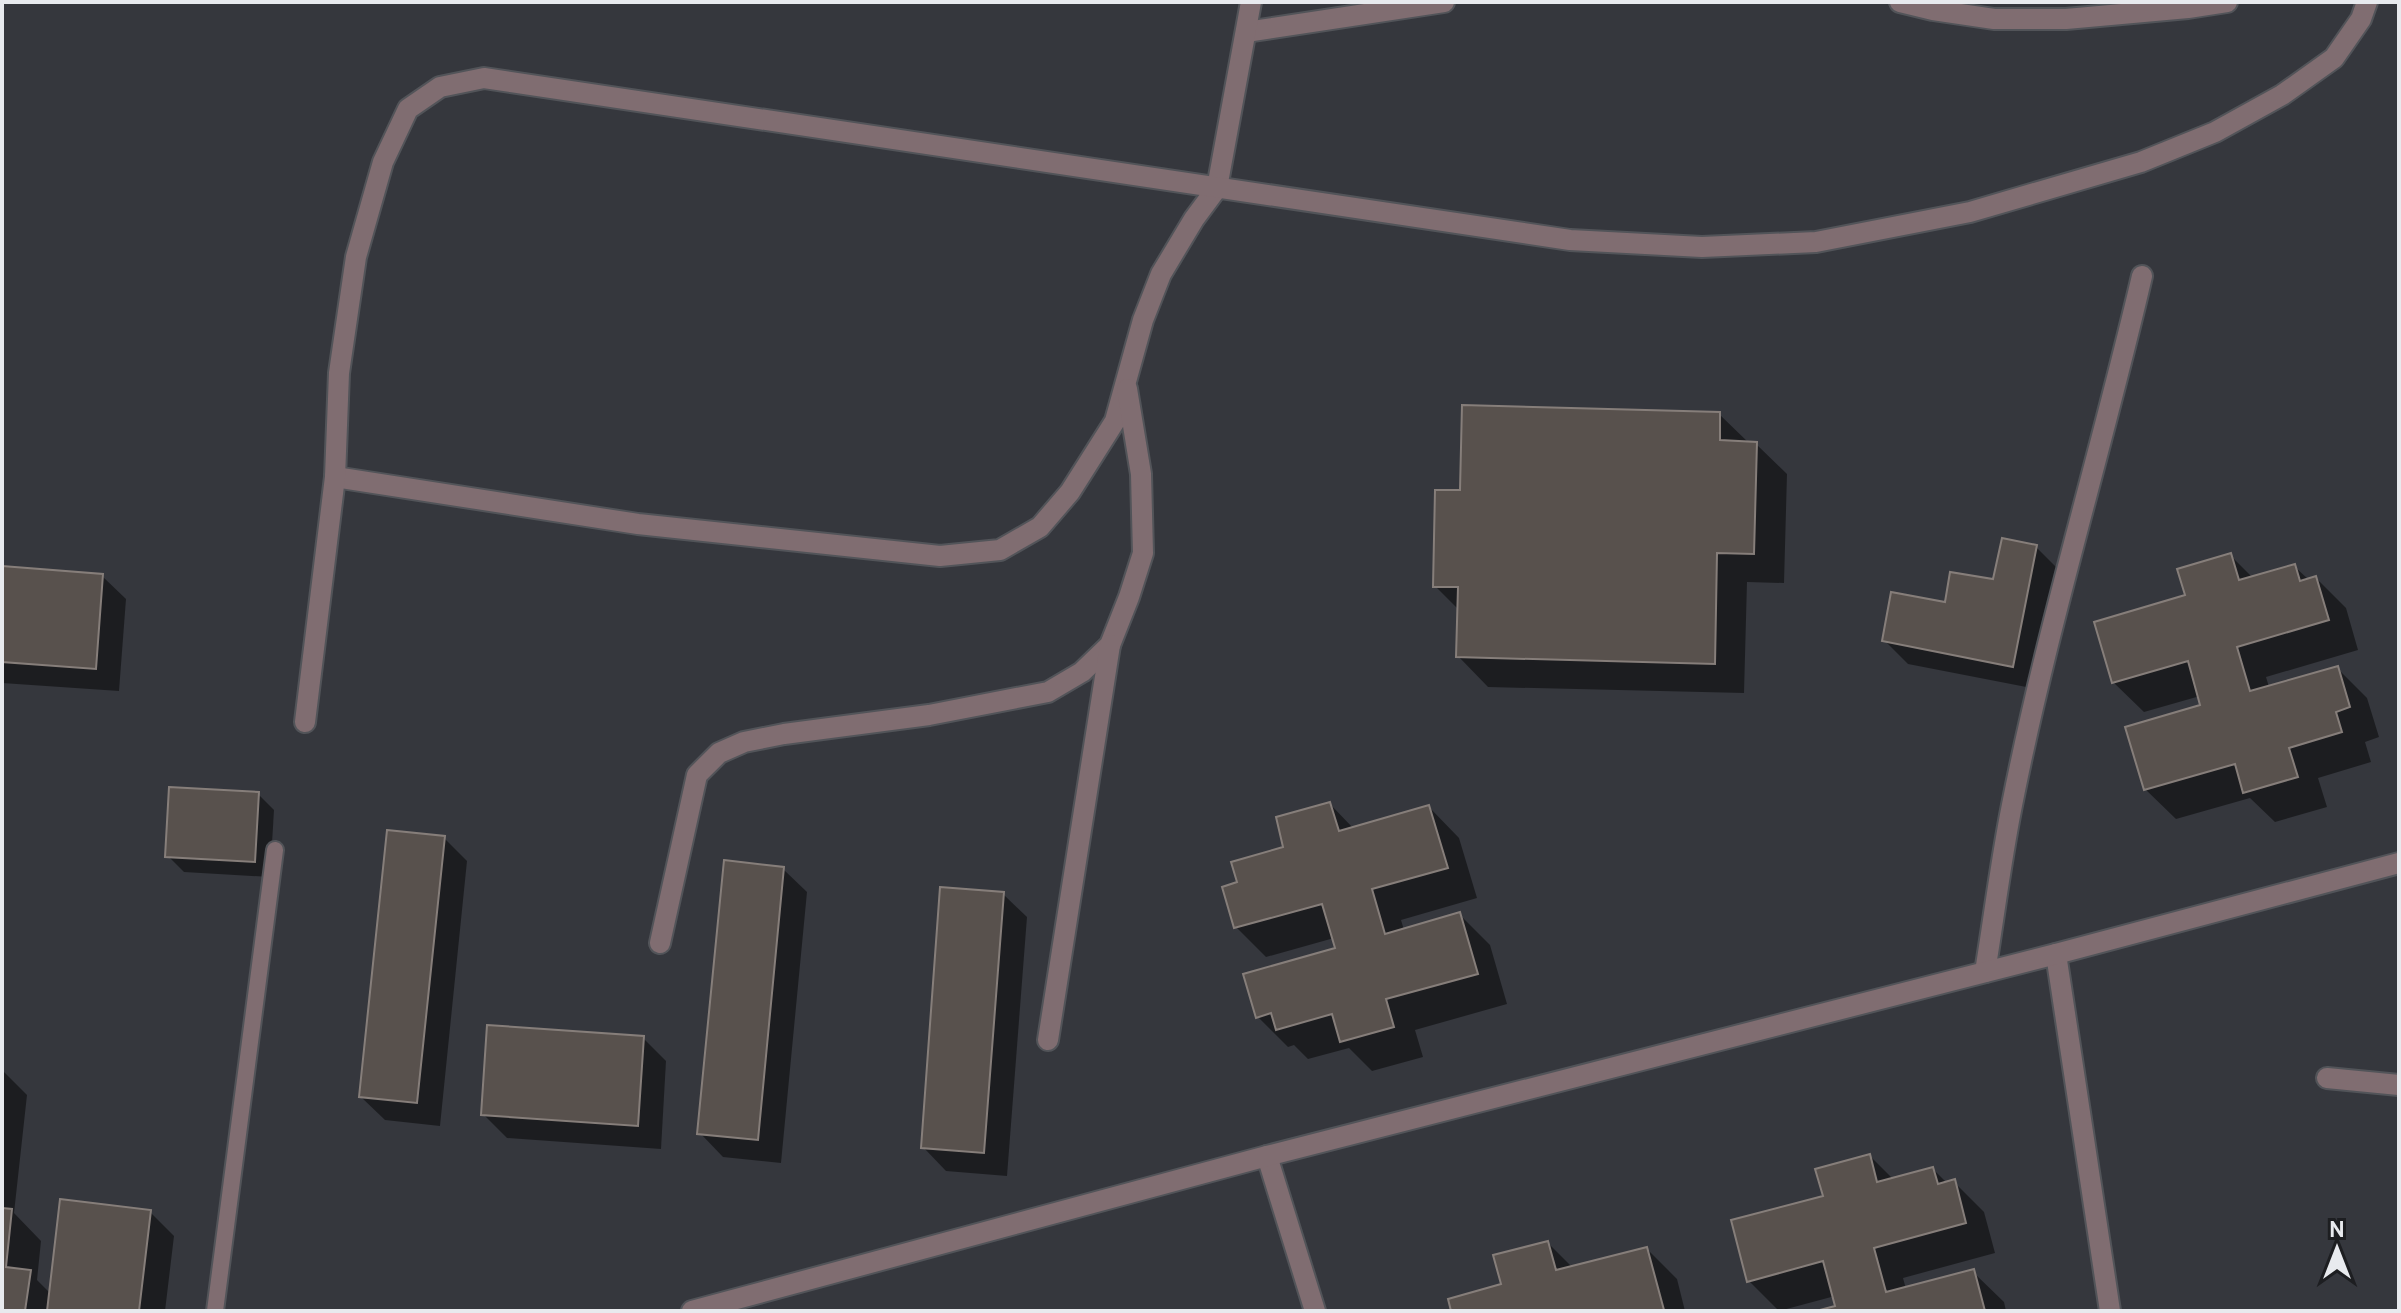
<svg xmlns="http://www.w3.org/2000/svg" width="2401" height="1313" font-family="Overpass,sans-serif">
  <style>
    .shadow { fill: #0007 }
    .building { fill: #58514d; stroke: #867e7a; stroke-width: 2 }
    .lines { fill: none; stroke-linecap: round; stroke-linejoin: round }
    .lane-casing { stroke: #525459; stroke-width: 20 }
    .street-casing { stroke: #525459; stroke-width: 24 }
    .lane { stroke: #806d71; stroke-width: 16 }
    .street { stroke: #806d71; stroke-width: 20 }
  </style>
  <rect width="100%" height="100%" fill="#35373d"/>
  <!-- shadow -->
  <g class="shadow">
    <path d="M1719 414 1749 443 1756 444 1787 474 1784 583 1747 582 1744 693 1488 687 1458 656 1459 610 1435 586 1462 492Z"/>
    <path d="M2036 547 2060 571 2036 689 1908 664 1884 640 1946 604 1995 582Z"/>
    <path d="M2230 555 2253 578 2294 566 2309 580 2316 578 2346 608 2358 650 2266 677 2269 687 2337 668 2367 698 2379 737 2365 742 2371 762 2318 778 2327 807 2275 822 2250 798 2176 819 2145 789 2203 707 2200 696 2144 712 2113 682 2187 597Z"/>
    <path d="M2 568 102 576 126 599 119 691 2 683Z"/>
    <path d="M258 794 274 810 270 877 184 872 168 856Z"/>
    <path d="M1330 804 1354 829 1429 807 1459 838 1477 898 1401 920 1404 930 1460 915 1490 945 1507 1004 1415 1030 1423 1057 1372 1071 1349 1048 1308 1059 1294 1045 1288 1047 1258 1017 1337 949 1334 938 1266 957 1236 927 1239 884 1286 848Z"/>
    <path d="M444 838 467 861 440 1126 385 1120 361 1097Z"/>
    <path d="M783 869 807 892 781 1163 723 1157 700 1133Z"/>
    <path d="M1003 894 1027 917 1007 1176 946 1171 923 1147Z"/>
    <path d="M643 1038 666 1061 661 1149 507 1138 483 1114Z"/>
    <path d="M2 1070 27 1095 14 1213 41 1241 37 1280 51 1294 150 1212 174 1236 165 1311H2Z"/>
    <path d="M1870 1156 1893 1179 1933 1169 1947 1183 1954 1182 1984 1212 1995 1253 1903 1278 1906 1289 1973 1272 2004 1302 2006 1311H1824L1838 1307 1835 1296 1779 1311 1749 1281 1826 1197Z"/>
    <path d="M1548 1243 1573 1268 1647 1249 1677 1279 1685 1311H1453L1450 1300 1503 1286Z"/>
  </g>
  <!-- building -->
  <g class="building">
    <path d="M1462 405 1720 412V440L1757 442 1754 554 1717 553 1715 664 1456 657 1458 587H1433L1435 490H1460Z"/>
    <path d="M2002 538 2037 545 2013 667 1882 641 1891 592 1945 602 1950 572 1993 579Z"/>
    <path d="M2231 553 2239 580 2295 564 2300 581 2316 576 2329 620 2237 647 2250 691 2338 666 2350 707 2336 712 2342 732 2289 748 2298 777 2243 793 2235 764 2144 790 2125 727 2200 705 2188 661 2112 683 2094 622 2185 595 2177 569Z"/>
    <path d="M2 566 103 574 96 669 2 662Z"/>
    <path d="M169 787 259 792 255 862 165 857Z"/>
    <path d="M1330 802 1339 831 1429 805 1448 868 1372 889 1385 934 1460 912 1478 974 1386 999 1394 1027 1340 1042 1332 1014 1276 1030 1271 1013 1256 1018 1243 974 1335 948 1322 904 1234 928 1222 887 1237 882 1231 862 1283 847 1276 817Z"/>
    <path d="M387 830 445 836 417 1103 359 1097Z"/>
    <path d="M724 860 784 867 758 1140 697 1134Z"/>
    <path d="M940 887 1004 892 984 1153 921 1148Z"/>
    <path d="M487 1025 644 1036 638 1126 481 1115Z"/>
    <path d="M1870 1154 1877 1182 1933 1167 1938 1184 1955 1179 1966 1223 1874 1248 1886 1292 1974 1269 1985 1311H1816L1835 1306 1823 1261 1747 1282 1731 1220 1823 1196 1815 1169Z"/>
    <path d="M60 1199 151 1210 139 1311H47Z"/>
    <path d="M2 1208 12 1209 6 1267 31 1270 25 1311H2Z"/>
    <path d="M1548 1241 1556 1270 1647 1247 1664 1310 1451 1311 1448 1299 1501 1284 1493 1255Z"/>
  </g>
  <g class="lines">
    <!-- lane casing -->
    <g class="lane-casing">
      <path id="lane" d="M215 1311 275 850"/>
    </g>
    <!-- street casing -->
    <g class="street-casing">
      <g id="street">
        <path d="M1900 2 1933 10 1994 19H2066L2188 8 2227 2"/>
        <path d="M1246 32 1444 2"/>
        <path d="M335 477 638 524 940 556 1000 550 1040 527 1070 492 1115 421 1143 320 1161 274 1194 219 1217 188 1251 2"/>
        <path d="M305 722 335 477 339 373 356 257 383 162 408 109 440 87 484 78 1570 240 1702 247 1816 242 1970 212 2141 162 2215 132 2282 95 2334 58 2361 19 2367 2"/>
        <path d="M660 943 697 775 719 753 744 742 784 734 929 715 1048 692 1082 672 1110 645 1129 597 1143 553 1141 474 1127 389"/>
        <path d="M2056 954 2110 1311"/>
        <path d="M1985 972C1994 917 2001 860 2012 805 2047 627 2101 453 2142 276"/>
        <path d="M1048 1040 1110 645"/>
        <path d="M2327 1078 2399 1085"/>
        <path d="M1267 1156 1315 1311"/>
        <path d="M692 1311 1267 1156 2056 954 2399 863"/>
      </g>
    </g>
    <!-- lane -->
    <use href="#lane" class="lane"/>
    <!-- street -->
    <use href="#street" class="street"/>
  </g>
  <!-- border -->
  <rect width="2401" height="1313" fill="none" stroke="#e8eaee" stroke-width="8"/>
  <!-- north arrow -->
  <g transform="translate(2337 1249)" stroke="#1d1e21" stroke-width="6" paint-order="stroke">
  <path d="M0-6L14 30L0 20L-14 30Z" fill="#e8eaee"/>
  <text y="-12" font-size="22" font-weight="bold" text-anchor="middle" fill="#e8eaee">N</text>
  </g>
</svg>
